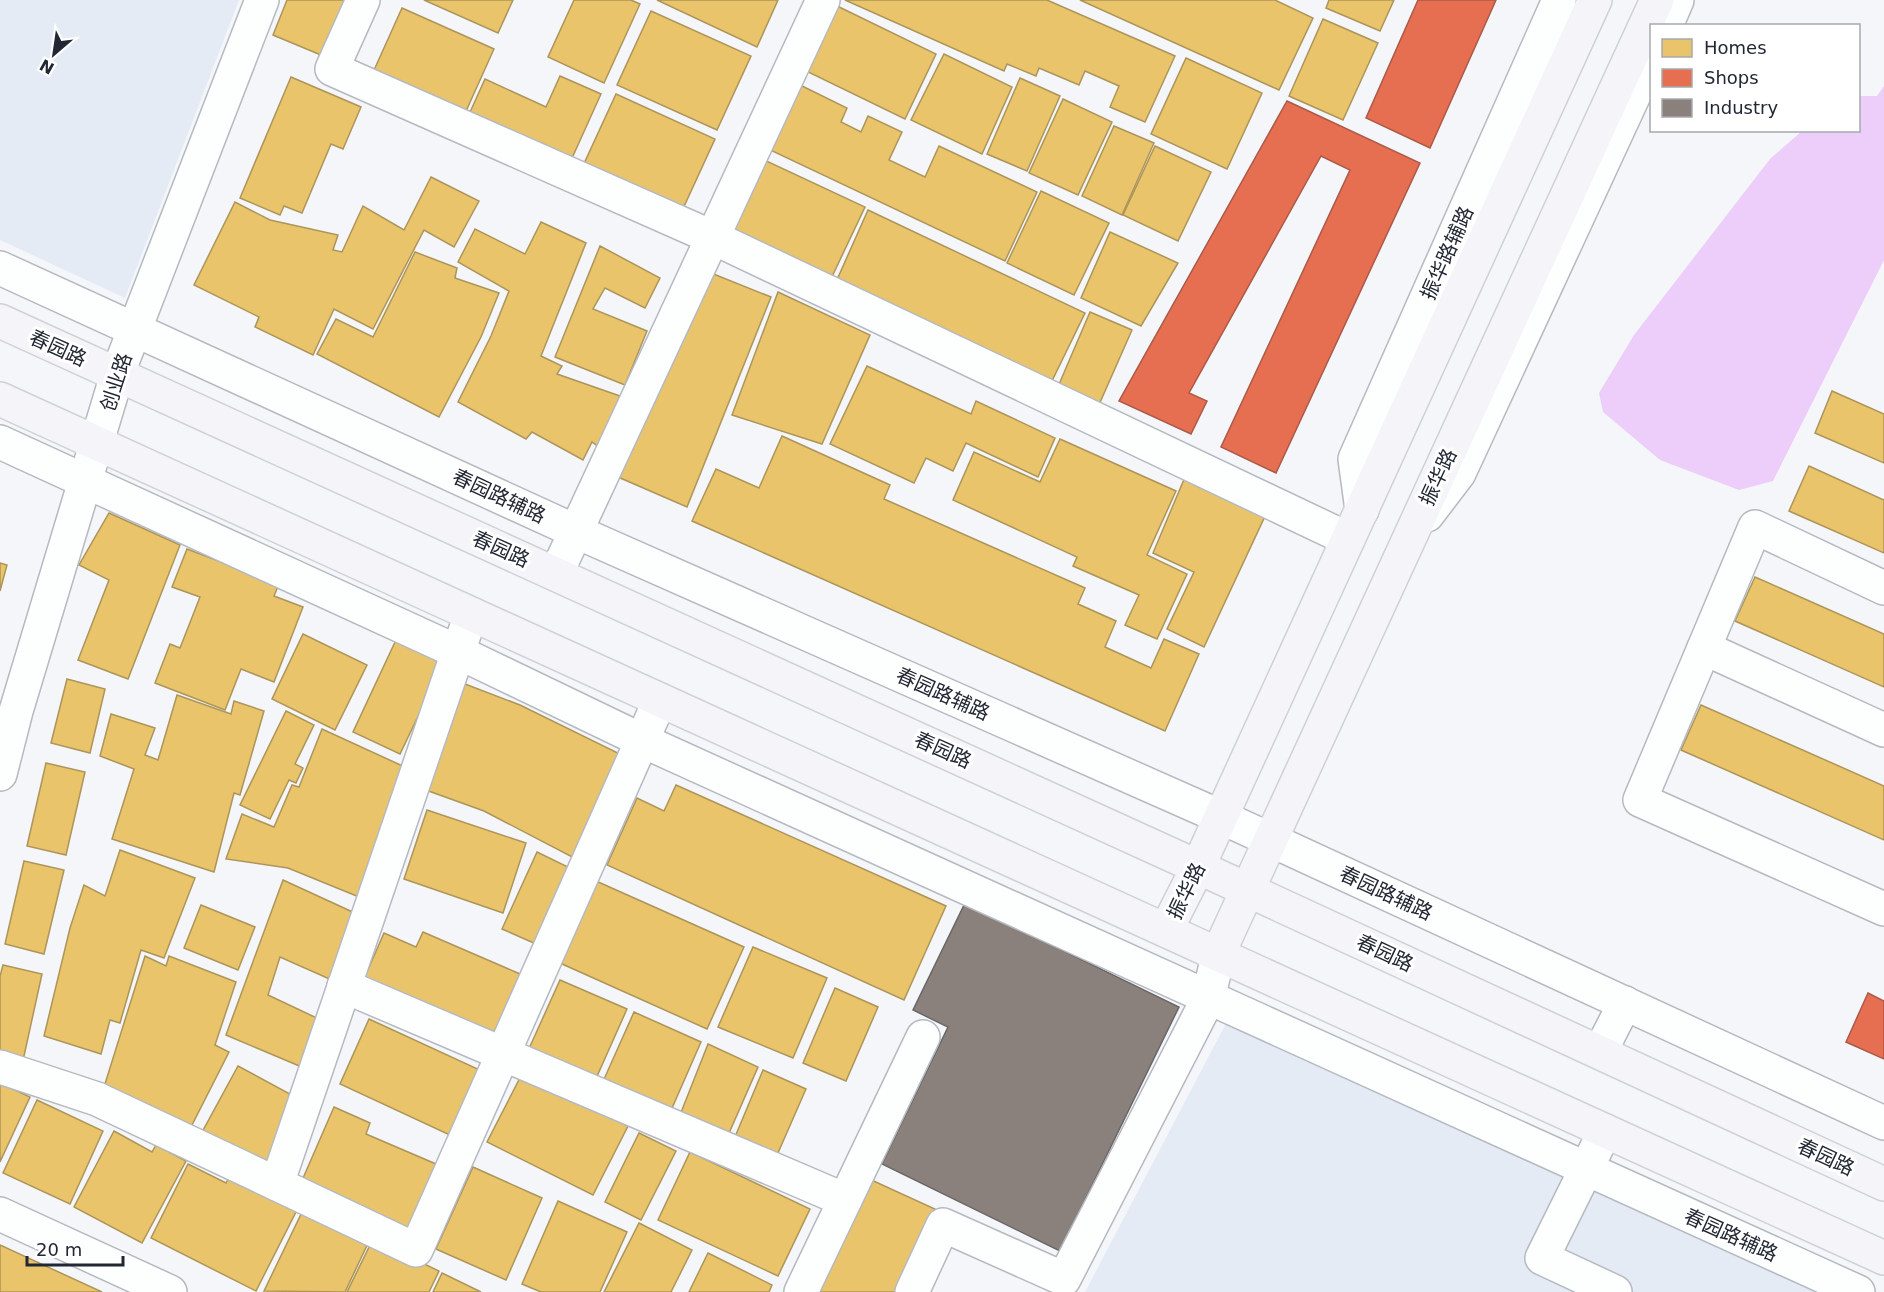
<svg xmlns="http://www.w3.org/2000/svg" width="1884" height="1292" font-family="'DejaVu Sans','Noto Sans SC',sans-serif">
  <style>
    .built { fill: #e5ebf5 }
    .forest { fill: #edcdf9 }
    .homes { fill: #e9c46a; stroke: #ad955a; stroke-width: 1.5 }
    .shops { fill: #e76f51; stroke: #ac5948; stroke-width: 1.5 }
    .industry { fill: #8a817c; stroke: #6a6666; stroke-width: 1.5 }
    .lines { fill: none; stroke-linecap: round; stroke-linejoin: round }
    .minor-casing { stroke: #b5b9c0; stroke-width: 36 }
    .major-casing { stroke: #cfd1d5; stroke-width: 36 }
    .minor { stroke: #fdfefe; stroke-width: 33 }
    .major { stroke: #f5f5f9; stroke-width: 33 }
    .labels { text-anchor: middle; stroke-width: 6; stroke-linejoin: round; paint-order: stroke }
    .street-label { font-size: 20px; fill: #212733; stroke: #fff }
  </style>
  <rect width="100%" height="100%" fill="#f4f6fa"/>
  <!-- built -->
  <g class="built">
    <path d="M0 0H239L125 298 0 240Z"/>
    <path d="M1233 1010 1858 1292H1085Z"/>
  </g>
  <!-- forest -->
  <path class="forest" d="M1884 86V260L1773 481 1739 490 1660 460 1603 412 1599 393 1634 335 1770 159 1802 131 1858 130 1859 96H1877Z"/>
  <!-- homes -->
  <g class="homes">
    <path d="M287 0H351L328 58 273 35Z"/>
    <path d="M424 0H513L498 33Z"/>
    <path d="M574 0H631L640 4 604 83 548 57Z"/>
    <path d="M657 0H778L757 47Z"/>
    <path d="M845 0H1047L1175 56 1145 122 1110 107 1119 86 1085 71 1079 85 1039 68 1036 76 1007 64 1004 71Z"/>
    <path d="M1080 0H1275L1313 18 1279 90Z"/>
    <path d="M1329 0H1394L1380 31 1326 8Z"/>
    <path d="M833 4 936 54 905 119 802 69Z"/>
    <path d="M402 8 494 49 462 120 370 79Z"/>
    <path d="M651 11 751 56 717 130 617 85Z"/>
    <path d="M1323 19 1378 43 1343 120 1289 96Z"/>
    <path d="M944 54 1012 87 982 154 911 120Z"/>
    <path d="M1186 58 1262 93 1227 169 1151 134Z"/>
    <path d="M560 76 601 94 568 167 466 121 485 79 546 107Z"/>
    <path d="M291 77 361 107 343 149 331 144 302 213 284 206 280 215 240 198Z"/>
    <path d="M1020 78 1060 96 1027 171 987 154Z"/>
    <path d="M798 84 847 108 841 122 861 132 868 116 902 132 889 160 925 177 939 146 1037 192 1005 261 768 149Z"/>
    <path d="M616 94 715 139 681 213 582 168Z"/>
    <path d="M1063 99 1112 122 1078 195 1029 173Z"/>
    <path d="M1114 126 1154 143 1122 215 1082 196Z"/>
    <path d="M1155 146 1211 172 1178 241 1123 215Z"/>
    <path d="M762 159 865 207 829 283 727 236Z"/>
    <path d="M431 177 479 201 454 247 424 230 373 329 334 309 313 355 255 327 259 317 194 285 235 202 270 220 338 235 333 250 342 252 363 206 404 230Z"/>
    <path d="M1041 191 1109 223 1074 295 1007 263Z"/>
    <path d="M868 210 1085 313 1050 385 836 282Z"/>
    <path d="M541 222 586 243 541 356 562 366 557 374 620 396 600 448 592 442 583 460 532 432 526 439 458 402 491 336 509 291 458 262 475 229 525 254Z"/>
    <path d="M1110 232 1178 263 1141 326 1081 298Z"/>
    <path d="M600 246 660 278 645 308 605 288 593 309 647 331 625 385 555 357Z"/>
    <path d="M415 252 457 268 455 278 499 293 481 337 439 417 317 354 336 319 373 337Z"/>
    <path d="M706 271 771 297 687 507 618 477Z"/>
    <path d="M778 292 870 335 822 444 732 415Z"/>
    <path d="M1090 312 1132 330 1098 407 1057 389Z"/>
    <path d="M867 366 971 414 976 401 1055 438 1038 477 966 443 953 471 926 458 914 483 830 444Z"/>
    <path d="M1832 391 1884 414V463L1815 433Z"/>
    <path d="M782 436 890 485 884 499 1085 588 1078 604 1116 621 1105 647 1151 668 1164 639 1199 654 1165 731 692 521 716 469 759 488Z"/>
    <path d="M1060 439 1176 491 1147 555 1187 574 1157 639 1125 625 1139 595 1073 566 1077 557 953 500 974 452 1040 482Z"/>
    <path d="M1809 466 1884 500V553L1789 511Z"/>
    <path d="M1185 477 1266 514 1204 647 1167 629 1194 572 1153 553Z"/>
    <path d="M109 513 180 545 128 679 78 660 109 580 79 565Z"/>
    <path d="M187 549 279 584 274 596 303 607 274 682 241 669 225 710 155 683 170 644 180 648 200 597 172 587Z"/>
    <path d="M0 563 7 565 0 591Z"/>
    <path d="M1755 577 1884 634V687L1735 621Z"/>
    <path d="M303 634 367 665 335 730 272 699Z"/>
    <path d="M396 640 444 662 400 754 353 732Z"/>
    <path d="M67 679 105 689 90 753 51 743Z"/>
    <path d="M465 684 520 705 624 756 576 859 484 811 423 789Z"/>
    <path d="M177 695 231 714 234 701 264 711 240 795 234 793 214 872 112 839 134 769 100 756 111 714 155 728 145 755 158 760Z"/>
    <path d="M1701 705 1884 786V840L1681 750Z"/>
    <path d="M286 711 314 725 295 764 303 768 296 783 289 780 270 819 240 805Z"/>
    <path d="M322 729 407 768 359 897 288 868 226 859 242 814 274 827 292 785 299 787Z"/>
    <path d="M46 763 85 772 66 855 27 846Z"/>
    <path d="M676 785 946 906 904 1000 607 865 637 798 664 811Z"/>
    <path d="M427 810 526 843 503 913 404 879Z"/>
    <path d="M120 850 195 878 164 958 141 950 120 1023 110 1020 101 1054 44 1036 70 928 84 885 105 896Z"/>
    <path d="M537 852 570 868 536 944 502 929Z"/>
    <path d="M24 861 64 870 44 954 5 944Z"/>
    <path d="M283 880 357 914 334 981 280 957 268 995 321 1020 304 1068 226 1035Z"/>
    <path d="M596 881 744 947 707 1029 560 963Z"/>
    <path d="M201 905 255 927 238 970 184 948Z"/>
    <path d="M423 932 520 974 493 1037 363 981 384 933 416 947Z"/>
    <path d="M753 947 827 978 793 1058 718 1027Z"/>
    <path d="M145 956 166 966 169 956 236 982 215 1045 229 1052 191 1127 104 1087Z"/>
    <path d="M3 965 42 974 22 1065 0 1060V976Z"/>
    <path d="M560 980 627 1009 594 1083 527 1053Z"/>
    <path d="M835 988 878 1007 846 1081 803 1063Z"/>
    <path d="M634 1012 701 1042 669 1115 601 1086Z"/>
    <path d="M369 1019 482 1071 452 1136 340 1084Z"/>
    <path d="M708 1044 758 1067 726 1140 678 1120Z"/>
    <path d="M238 1066 301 1100 264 1169 201 1134Z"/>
    <path d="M763 1070 806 1089 774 1162 732 1144Z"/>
    <path d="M523 1072 628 1126 593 1195 487 1142Z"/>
    <path d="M0 1083 30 1097 0 1162Z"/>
    <path d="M37 1100 103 1131 70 1204 3 1173Z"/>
    <path d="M334 1107 370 1123 366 1134 436 1164 407 1231 300 1185Z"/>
    <path d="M114 1131 152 1152 156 1145 186 1161 142 1243 74 1207Z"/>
    <path d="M639 1133 676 1151 641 1220 605 1202Z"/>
    <path d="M690 1152 810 1209 778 1276 658 1220Z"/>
    <path d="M188 1164 226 1183 233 1170 300 1204 256 1291 151 1238Z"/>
    <path d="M473 1167 542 1198 506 1280 436 1249Z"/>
    <path d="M867 1178 935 1209 896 1292H813Z"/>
    <path d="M558 1201 627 1232 600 1292H541L522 1284Z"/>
    <path d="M304 1208 370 1239 345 1292 264 1291Z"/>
    <path d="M639 1223 692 1250 671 1292H604Z"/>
    <path d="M373 1239 439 1271 429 1292H347Z"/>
    <path d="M0 1245 102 1292H0Z"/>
    <path d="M708 1253 772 1285 769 1292H689Z"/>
    <path d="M442 1273 481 1292H433Z"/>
  </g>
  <!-- shops -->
  <g class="shops">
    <path d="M1418 0H1496L1430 148 1366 118Z"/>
    <path d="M1287 101 1420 163 1276 473 1221 447 1350 170 1321 156 1189 393 1207 401 1191 434 1119 401Z"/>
    <path d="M1868 993 1884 1001V1059L1846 1042Z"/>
  </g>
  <!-- industry -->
  <path class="industry" d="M965 903 1179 1007 1060 1251 882 1164 948 1027 913 1010Z"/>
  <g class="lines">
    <!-- minor casing -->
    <g class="minor-casing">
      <g id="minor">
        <path d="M363 0 332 69 714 238 1348 539"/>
        <path d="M1666 26 1677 0"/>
        <path d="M0 268 577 532 1221 817 1884 1123"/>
        <path d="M0 442 458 652 641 740 1858 1292"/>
        <path d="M1362 510 1355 459 1559 0"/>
        <path d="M1427 515 1459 473 1652 56"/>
        <path d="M556 574 823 0"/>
        <path d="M1884 588 1755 527 1640 800 1884 909"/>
        <path d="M471 614 277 1184 416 1250 660 700"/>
        <path d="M1704 648 1884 730"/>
        <path d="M0 774 16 711 117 375 262 0"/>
        <path d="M344 986 845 1200"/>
        <path d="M1600 1052 1625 1003"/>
        <path d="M0 1067 97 1099 277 1184"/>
        <path d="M1605 1131 1542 1258 1615 1292"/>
        <path d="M0 1214 170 1292"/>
        <path d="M801 1292 923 1037"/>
        <path d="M912 1292 943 1225 1064 1279 1208 999 1219 952"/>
      </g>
    </g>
    <!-- major casing -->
    <g class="major-casing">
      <g id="major">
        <path d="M0 321 1198 867 1884 1184"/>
        <path d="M0 399 1884 1258"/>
        <path d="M1166 930 1198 867 1595 0"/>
        <path d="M1219 952 1657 0"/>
      </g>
    </g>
    <!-- minor -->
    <use href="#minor" class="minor"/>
    <!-- major -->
    <use href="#major" class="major"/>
  </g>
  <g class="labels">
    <!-- street labels -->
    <g class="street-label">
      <text transform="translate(1447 253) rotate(-66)" y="7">振华路辅路</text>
      <text transform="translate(58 348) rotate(24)" y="7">春园路</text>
      <text transform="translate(116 382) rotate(-72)" y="7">创业路</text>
      <text transform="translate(1438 477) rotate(-65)" y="7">振华路</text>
      <text transform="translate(499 496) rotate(25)" y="7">春园路辅路</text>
      <text transform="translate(501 549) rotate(24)" y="7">春园路</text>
      <text transform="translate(943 694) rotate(24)" y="7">春园路辅路</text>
      <text transform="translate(943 750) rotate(24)" y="7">春园路</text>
      <text transform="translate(1186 891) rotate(-64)" y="7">振华路</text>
      <text transform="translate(1386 893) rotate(25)" y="7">春园路辅路</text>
      <text transform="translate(1385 953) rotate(25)" y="7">春园路</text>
      <text transform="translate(1826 1157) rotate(25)" y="7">春园路</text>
      <text transform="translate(1731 1235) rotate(24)" y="7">春园路辅路</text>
    </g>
  </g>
  <!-- legend -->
  <rect x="1650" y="24" width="210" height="108" fill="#ffffff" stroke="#a6a9ad" stroke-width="1.5"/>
  <rect x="1662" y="39" width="30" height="18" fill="#e9c46a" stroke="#a6a9ad" stroke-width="1.5"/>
  <text x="1704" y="54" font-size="18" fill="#212733">Homes</text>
  <rect x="1662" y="69" width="30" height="18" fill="#e76f51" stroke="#a6a9ad" stroke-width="1.5"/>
  <text x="1704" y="84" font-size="18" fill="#212733">Shops</text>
  <rect x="1662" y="99" width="30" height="18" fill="#8a817c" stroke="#a6a9ad" stroke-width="1.5"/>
  <text x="1704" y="114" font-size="18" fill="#212733">Industry</text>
  <!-- north arrow -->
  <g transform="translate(54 54) rotate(209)" stroke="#ffffff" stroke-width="4.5" paint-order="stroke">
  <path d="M0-4.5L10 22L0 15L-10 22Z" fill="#212733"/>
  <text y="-9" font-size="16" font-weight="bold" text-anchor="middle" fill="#212733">N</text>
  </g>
  <!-- scale -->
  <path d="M27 1256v9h96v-9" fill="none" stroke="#212733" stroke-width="3"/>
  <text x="36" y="1256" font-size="18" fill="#212733" stroke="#ffffff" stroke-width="4.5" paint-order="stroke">20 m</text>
</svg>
